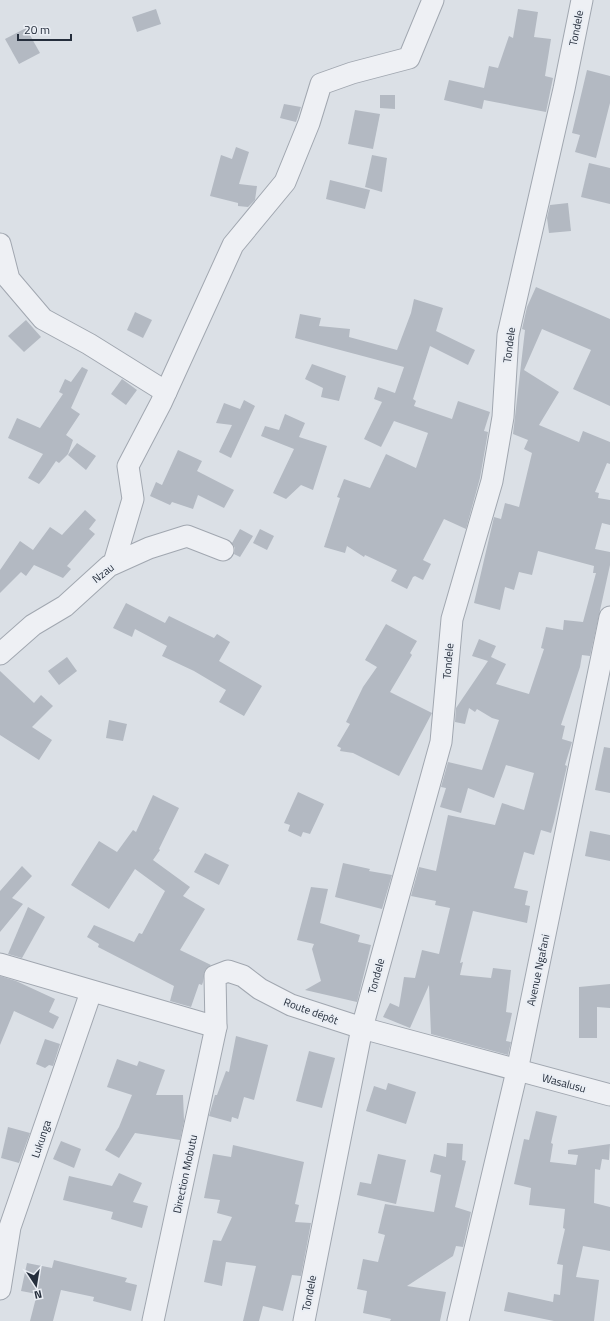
<svg xmlns="http://www.w3.org/2000/svg" width="610" height="1321" font-family="'Titillium Web',sans-serif">
  <style>
    .building { fill: #b3b9c2 }
    .lines { fill: none; stroke-linecap: round; stroke-linejoin: round }
    .minor-casing { stroke: #a1a7b0; stroke-width: 23 }
    .minor { stroke: #eef0f4; stroke-width: 21 }
    .labels { text-anchor: middle; stroke-width: 4; stroke-linejoin: round; paint-order: stroke }
    .street-label { font-size: 11px; fill: #252e3c; stroke: #eaeef4 }
  </style>
  <rect width="100%" height="100%" fill="#dbe0e6"/>
  <!-- building -->
  <g class="building">
    <path d="M156 9 161 24 137 32 132 17Z"/>
    <path d="M518 9 538 12 534 37 551 39 545 76 553 78 546 112 484 100 482 109 444 100 449 80 484 88 489 66 498 68 509 36 513 38Z"/>
    <path d="M26 28 40 53 19 64 5 39Z"/>
    <path d="M587 70 610 76V103L596 158 575 152 580 135 572 133Z"/>
    <path d="M380 95H395V109L380 108Z"/>
    <path d="M284 104 301 107 296 122 280 118Z"/>
    <path d="M355 110 380 114 373 149 348 144Z"/>
    <path d="M236 147 249 152 239 184 257 186 255 200 248 207 238 206V203L210 196 221 155 232 159Z"/>
    <path d="M372 155 387 158 382 192 365 187Z"/>
    <path d="M589 163 610 168V204L581 197Z"/>
    <path d="M330 180 370 190 365 209 326 199Z"/>
    <path d="M568 203 571 231 549 233 547 218 550 205Z"/>
    <path d="M536 287 610 319V406L573 389 591 350 542 329 524 370 559 392 539 425 579 442 583 431 610 442V464L607 463 595 492 599 493 598 498 610 500V525L602 523 595 549 610 552V565L590 656 582 655 580 667 561 725 565 726 562 739 572 742 565 765 567 766 554 822 551 833 541 830 534 855 524 852 514 888 528 891 525 905 530 906 527 923 473 911 460 963 463 962 460 975 491 978 493 968 511 970 506 1012 512 1013 506 1041 511 1042 508 1055 431 1034 429 985 410 1028 383 1017 390 1003 399 1007 404 977 415 978 422 950 439 954 450 908 435 905 436 901 411 896 419 867 436 871 448 815 495 825 502 803 524 810 534 773 506 765 494 798 468 788 461 813 440 807 446 788 441 787 448 762 482 770 499 720 492 718 477 709 475 712 469 708 465 724 455 722 456 708 488 661 472 656 479 639 496 646 491 657 506 664 496 684 529 694 544 649 541 648 546 627 563 630 564 620 583 622 596 573H593L594 566 538 551 532 575 519 572 514 590 505 587 500 610 474 603 494 517 501 519 505 503 519 507 532 453 524 449 528 440 513 434 525 330 522 329 527 307Z"/>
    <path d="M414 299 443 308 436 331 475 350 468 365 430 346 413 399 416 401 414 406 452 419 458 401 490 412 484 431 488 432 480 478 466 529 444 519 423 560 431 564 423 580 415 576 413 577 407 589 391 581 397 570 365 555 364 557 347 546 345 553 324 547 340 498 337 497 344 479 370 488 386 454 416 468 428 433 394 421 381 447 364 439 382 402 374 399 378 387 395 393 404 367 295 338 300 314 321 318 319 326 350 329 349 337 397 350 411 313Z"/>
    <path d="M135 312 152 320 143 338 127 330Z"/>
    <path d="M26 320 41 337 24 352 8 336Z"/>
    <path d="M312 364 346 376 339 401 321 397 323 388 305 379Z"/>
    <path d="M82 367 88 370 71 408 80 414 66 435 73 440 68 454 59 463 56 461 45 477 39 484 28 478 43 454 8 438 17 418 40 428 63 394 59 392 65 379 71 382Z"/>
    <path d="M122 379 137 390 126 405 111 394Z"/>
    <path d="M244 400 255 406 231 458 219 452 232 425 216 423 224 403 240 409Z"/>
    <path d="M285 414 305 423 299 437 327 446 313 490 301 485 286 499 273 493 294 449 261 436 265 426 279 430Z"/>
    <path d="M77 443 96 456 86 470 68 455Z"/>
    <path d="M178 450 202 461 197 471 234 490 224 508 198 495 193 509 172 502 170 505 150 496 156 482 162 485Z"/>
    <path d="M85 510 96 520 89 529 95 534 67 566 71 569 63 578 34 565 26 576 21 572 0 593V570L20 541 33 550 50 527 62 535Z"/>
    <path d="M240 529 253 536 240 557 234 554 235 548 232 543Z"/>
    <path d="M260 529 274 536 267 550 253 543Z"/>
    <path d="M126 603 165 623 169 616 214 638 217 634 230 642 219 661 262 686 244 716 219 702 226 690 194 671 162 656 167 646 135 629 132 637 113 628Z"/>
    <path d="M386 624 417 641 410 653 412 655 390 692 432 713 399 776 353 753 340 751 341 748 337 746 350 724 346 722 363 687 377 667 365 660Z"/>
    <path d="M67 657 77 671 59 685 48 671Z"/>
    <path d="M0 671 34 703 41 695 53 706 32 727 52 740 39 760 0 735Z"/>
    <path d="M109 720 127 724 123 741 106 738Z"/>
    <path d="M604 747 610 748V793L595 790Z"/>
    <path d="M298 792 324 804 310 834 303 832 301 837 288 831 290 825 284 823Z"/>
    <path d="M153 795 179 808 159 849 160 850 153 860 190 887 183 896 205 909 180 950 211 965 205 970 203 982 202 985 199 984 191 1007 170 1001 174 986 98 947 99 944 87 937 94 925 134 942 139 933 142 934 165 891 135 869 109 909 71 885 99 841 117 852 133 830 136 832Z"/>
    <path d="M590 831 610 835V861L585 856Z"/>
    <path d="M205 853 229 865 219 885 194 872Z"/>
    <path d="M343 863 370 869 369 871 392 875 382 909 335 897Z"/>
    <path d="M22 866 32 876 12 898 23 904 0 932V891Z"/>
    <path d="M311 887 328 889 320 923 360 935 358 942 371 945 357 1002 305 990 321 981 312 949 314 944 297 940Z"/>
    <path d="M28 907 45 917 22 958 8 954Z"/>
    <path d="M0 976 16 981 55 999 49 1012 59 1017 53 1029 14 1011 0 1045Z"/>
    <path d="M610 984V1008L597 1007V1038H579V987Z"/>
    <path d="M236 1036 268 1045 254 1100 244 1097 238 1119 232 1117 231 1122 209 1116 215 1095H217L226 1071 229 1072Z"/>
    <path d="M45 1039 60 1044 53 1066 49 1065 45 1068 36 1064Z"/>
    <path d="M309 1051 335 1058 322 1108 296 1101Z"/>
    <path d="M117 1059 137 1066 139 1061 165 1070 156 1095H183L184 1121 180 1140 135 1133 119 1158 105 1150 119 1127 132 1095 107 1087Z"/>
    <path d="M388 1083 416 1092 406 1124 366 1111 374 1086 386 1090Z"/>
    <path d="M536 1111 557 1116 551 1143 553 1144 550 1162 576 1165 578 1155 568 1154V1150L610 1144 609 1160 602 1159 600 1170 595 1169 594 1203 610 1207V1251L583 1246 576 1277 599 1280 594 1321H554L504 1311 508 1292 553 1302 554 1294 560 1295 563 1265 557 1264 565 1229 563 1228 565 1209 529 1205 531 1188 514 1184 524 1139 529 1140Z"/>
    <path d="M8 1127 30 1133 19 1163 1 1158Z"/>
    <path d="M61 1141 81 1149 74 1168 53 1159Z"/>
    <path d="M447 1143 463 1144 462 1160 466 1161 455 1207 471 1212 463 1247 456 1246 453 1256 407 1286 446 1292 440 1321H390L391 1319 363 1313 367 1291 357 1289 363 1259 378 1262 385 1235 378 1233 385 1204 434 1212 441 1175 430 1172 434 1154 446 1157Z"/>
    <path d="M233 1145 304 1162 295 1204 299 1205 295 1222 311 1223 301 1276 292 1275 283 1311 263 1306 259 1321H243L256 1266 226 1262 222 1286 204 1282 213 1240 221 1241 232 1217 217 1213 220 1200 204 1198 213 1154 231 1157Z"/>
    <path d="M378 1154 406 1160 396 1204 357 1195 360 1182 371 1184Z"/>
    <path d="M119 1173 142 1183 133 1202 148 1206 142 1228 111 1219 113 1212 63 1200 69 1176 112 1186Z"/>
    <path d="M54 1260 127 1278 125 1282 137 1285 131 1311 93 1301 94 1297 61 1290 53 1321H30L37 1294 21 1291 27 1263 52 1268Z"/>
  </g>
  <g class="lines">
    <!-- minor casing -->
    <g class="minor-casing">
      <g id="minor">
        <path d="M0 244 9 279 43 319 89 344 166 392"/>
        <path d="M114 563 133 499 128 466 161 403 233 245 285 182 309 123 321 84 352 73 409 58 433 0"/>
        <path d="M0 654 33 625 65 606 109 566 149 548 187 536 223 550"/>
        <path d="M0 964 216 1027 215 976 228 971 243 976 260 989 291 1005 362 1028 610 1095"/>
        <path d="M0 1289 10 1227 91 992"/>
        <path d="M153 1321 216 1027"/>
        <path d="M304 1321 362 1028 441 742 452 619 492 481 503 417 508 335 564 89 582 0"/>
        <path d="M458 1321 517 1071 610 617"/>
      </g>
    </g>
    <!-- minor -->
    <use href="#minor" class="minor"/>
  </g>
  <g class="labels">
    <!-- street labels -->
    <g class="street-label">
      <text transform="translate(576 28) rotate(-79)" y="4">Tondele</text>
      <text transform="translate(509 345) rotate(-83)" y="4">Tondele</text>
      <text transform="translate(103 573) rotate(-38)" y="4">Nzau</text>
      <text transform="translate(448 661) rotate(-85)" y="4">Tondele</text>
      <text transform="translate(538 970) rotate(-78)" y="4">Avenue Ngafani</text>
      <text transform="translate(376 976) rotate(-75)" y="4">Tondele</text>
      <text transform="translate(311 1011) rotate(20)" y="4">Route dépôt</text>
      <text transform="translate(564 1083) rotate(15)" y="4">Wasalusu</text>
      <text transform="translate(41 1139) rotate(-71)" y="4">Lukunga</text>
      <text transform="translate(185 1174) rotate(-78)" y="4">Direction Mobutu</text>
      <text transform="translate(309 1293) rotate(-79)" y="4">Tondele</text>
    </g>
  </g>
  <!-- north arrow -->
  <g transform="translate(36 1285) rotate(168)" stroke="#eaeef4" stroke-width="3" paint-order="stroke">
  <path d="M0-3L7 15L0 10L-7 15Z" fill="#252e3c"/>
  <text y="-6" font-size="11" font-weight="bold" text-anchor="middle" fill="#252e3c">N</text>
  </g>
  <!-- scale -->
  <path d="M18 34v6h53v-6" fill="none" stroke="#252e3c" stroke-width="2"/>
  <text x="24" y="34" font-size="12" fill="#252e3c" stroke="#eaeef4" stroke-width="3" paint-order="stroke">20 m</text>
</svg>
